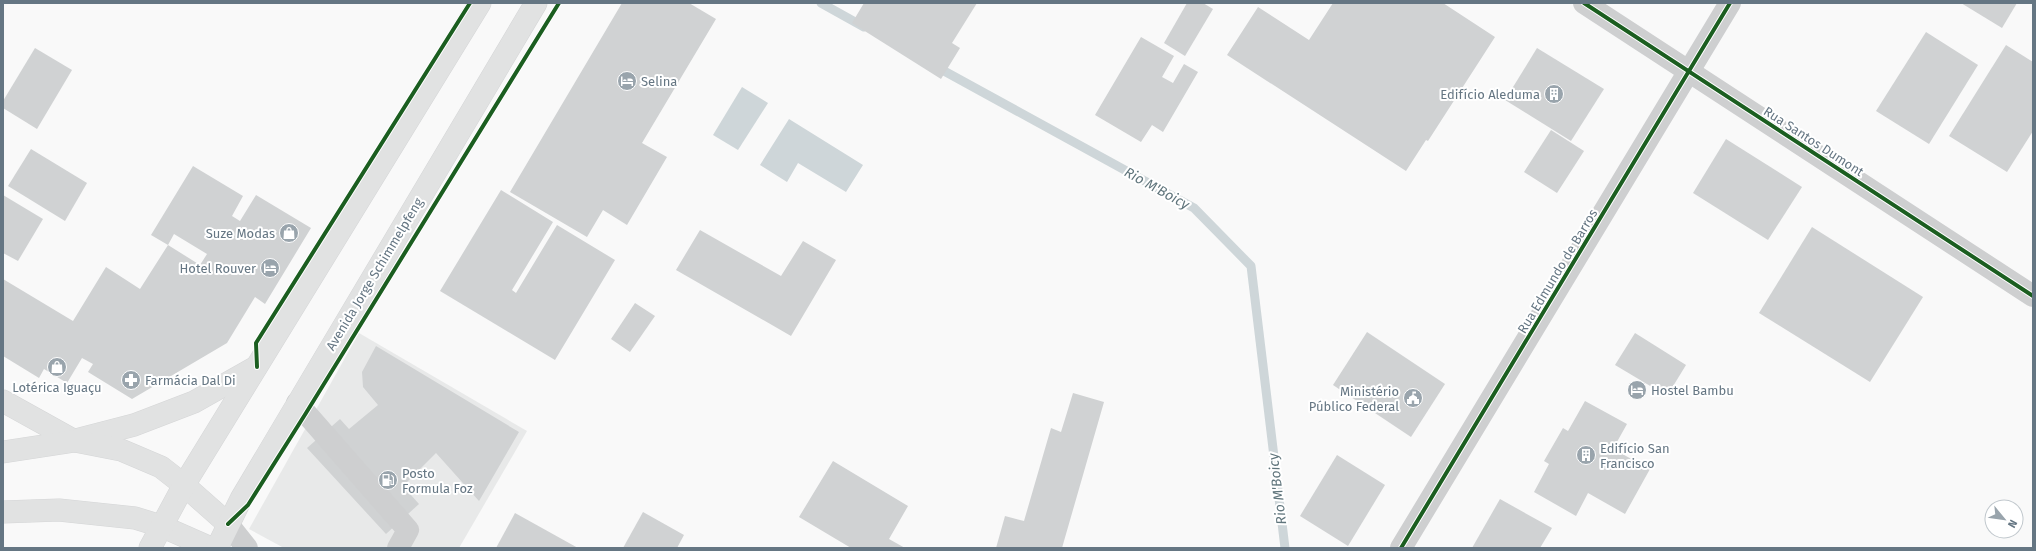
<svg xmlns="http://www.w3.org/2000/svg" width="2036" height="551" font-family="'Fira Sans',sans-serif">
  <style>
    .built { fill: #e8e9e9 }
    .water { fill: #ced6d9 }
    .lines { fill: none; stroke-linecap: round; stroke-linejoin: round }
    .stream { stroke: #ced6d9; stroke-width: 9 }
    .building { fill: #d0d2d3 }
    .major-casing { stroke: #d5d6d7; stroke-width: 23 }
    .minor { stroke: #cecfd0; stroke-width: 22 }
    .major { stroke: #e1e2e2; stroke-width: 22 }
    .cycleway-casing { stroke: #fff; stroke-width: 6 }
    .cycleway { stroke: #1b5e20; stroke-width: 4 }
    .labels { text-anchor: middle; stroke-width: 4; stroke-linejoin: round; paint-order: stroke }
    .poi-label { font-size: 13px; fill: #657683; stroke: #fff; text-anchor: start }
    .street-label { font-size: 13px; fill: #657683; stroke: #fff }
    .water-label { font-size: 14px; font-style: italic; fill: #60757c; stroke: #fff }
  </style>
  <rect width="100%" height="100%" fill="#f9f9f9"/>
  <!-- built -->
  <path class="built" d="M359 333 527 431 459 548H284L249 529Z"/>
  <!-- water -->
  <g class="water">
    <path d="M742 87 768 103 738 150 713 135Z"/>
    <path d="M789 119 863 165 846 192 798 163 787 182 760 165Z"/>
  </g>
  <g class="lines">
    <!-- stream -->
    <g class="stream">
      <path d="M821 3 864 27"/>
      <path d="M935 66 1194 208 1251 266 1285 548"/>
    </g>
  </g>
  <!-- building -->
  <g class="building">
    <path d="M622 3H689L716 19 642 143 667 157 627 225 603 210 587 237 510 192Z"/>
    <path d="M864 3H977L952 43 960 48 941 79 852 23Z"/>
    <path d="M1187 3H1203L1213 9 1185 56 1164 43Z"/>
    <path d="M1333 3H1443L1495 37 1428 141 1426 140 1406 171 1227 55 1258 7 1309 40Z"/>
    <path d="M1961 3H2017L2002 28Z"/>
    <path d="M1926 32 1978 65 1929 144 1876 111Z"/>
    <path d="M1141 37 1174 56 1162 77 1173 83 1184 64 1198 72 1163 132 1152 125 1141 142 1095 115Z"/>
    <path d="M2006 45 2033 62V131L2007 172 1949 136Z"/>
    <path d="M35 48 72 70 37 129 3 108V101Z"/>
    <path d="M1537 48 1604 89 1571 141 1505 100Z"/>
    <path d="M1551 130 1584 151 1557 193 1524 172Z"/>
    <path d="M1726 139 1802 187 1768 240 1693 193Z"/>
    <path d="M31 149 87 183 65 221 8 186Z"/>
    <path d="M193 166 243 196 232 216 240 221 256 195 311 228 265 304 255 297 227 343 132 399 88 372 93 364 82 358 67 383 44 369 39 378 3 356V279L73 321 106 267 140 289 168 245 200 265 207 254 174 234 168 245 151 235Z"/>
    <path d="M501 190 553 222 512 290 516 293 557 225 615 260 555 360 440 291Z"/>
    <path d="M3 195 43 219 18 261 3 253Z"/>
    <path d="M1812 227 1923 297 1870 382 1759 313Z"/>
    <path d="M700 230 781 276 803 241 836 260 791 336 676 270Z"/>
    <path d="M635 303 655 316 630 352 611 339Z"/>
    <path d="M1367 332 1445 384 1411 437 1333 385Z"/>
    <path d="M1635 333 1686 365 1667 396 1615 365Z"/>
    <path d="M376 346 519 432 479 501 436 453 403 486 419 504 386 534 307 448 340 419 349 429 378 405 363 387 362 372Z"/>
    <path d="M1073 393 1104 402 1062 548H996L1005 516 1024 521 1051 428 1061 432Z"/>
    <path d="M1585 401 1627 424 1613 449 1650 469 1625 514 1588 493 1576 516 1534 492 1549 464 1544 461 1563 428 1568 431Z"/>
    <path d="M1337 455 1385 485 1348 546 1300 516Z"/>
    <path d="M833 461 908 506 889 539 905 548H851L799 517Z"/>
    <path d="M1500 499 1552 528 1540 548H1472Z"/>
    <path d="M643 512 684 535 677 548H623Z"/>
    <path d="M515 513 578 548H496Z"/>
  </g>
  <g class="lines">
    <!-- major casing -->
    <g class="major-casing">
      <g id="major">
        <path d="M3 401 75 441"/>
        <path d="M80 439 134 425 194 402 256 367"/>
        <path d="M3 452 75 441 121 450 161 467 184 485 228 524"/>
        <path d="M3 512 59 510 135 518 161 526 211 548"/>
        <path d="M150 548 184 485 480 3"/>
        <path d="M217 548 241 499 536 3"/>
      </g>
    </g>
    <!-- minor -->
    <g class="minor">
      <path d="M1584 3 2033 296"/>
      <path d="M297 403 408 530 398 548"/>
      <path d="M228 524 247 548"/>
      <path d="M1401 548 1730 3"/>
    </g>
    <!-- major -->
    <use href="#major" class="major"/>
    <!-- cycleway casing -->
    <g class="cycleway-casing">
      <g id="cycleway">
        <path d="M1584 3 2033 296"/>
        <path d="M257 367 256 343 470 3"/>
        <path d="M228 524 248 505 306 413 559 3"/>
        <path d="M1401 548 1730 3"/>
      </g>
    </g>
    <!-- cycleway -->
    <use href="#cycleway" class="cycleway"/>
  </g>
  <!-- icons -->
  <defs>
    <g id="hotel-disc" transform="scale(1)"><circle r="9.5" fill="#99a4ac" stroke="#fff"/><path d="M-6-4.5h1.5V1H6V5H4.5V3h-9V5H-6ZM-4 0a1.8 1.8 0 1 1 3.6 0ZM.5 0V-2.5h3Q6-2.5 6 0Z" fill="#fff"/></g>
    <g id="building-disc" transform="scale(1)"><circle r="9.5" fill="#99a4ac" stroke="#fff"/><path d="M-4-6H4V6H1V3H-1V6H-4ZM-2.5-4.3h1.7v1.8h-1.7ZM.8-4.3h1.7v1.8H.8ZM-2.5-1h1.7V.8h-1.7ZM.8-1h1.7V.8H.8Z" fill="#fff"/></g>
    <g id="shop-disc" transform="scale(1)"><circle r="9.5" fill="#99a4ac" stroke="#fff"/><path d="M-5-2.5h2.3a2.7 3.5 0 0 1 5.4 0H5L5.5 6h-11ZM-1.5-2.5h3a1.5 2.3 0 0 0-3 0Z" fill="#fff"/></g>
    <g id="pharmacy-disc" transform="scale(1)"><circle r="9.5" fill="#99a4ac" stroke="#fff"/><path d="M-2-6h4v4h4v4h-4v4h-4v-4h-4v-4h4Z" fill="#fff"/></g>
    <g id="civic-disc" transform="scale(1)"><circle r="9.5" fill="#99a4ac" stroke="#fff"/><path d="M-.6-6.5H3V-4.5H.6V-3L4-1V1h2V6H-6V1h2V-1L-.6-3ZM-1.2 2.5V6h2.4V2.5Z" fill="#fff"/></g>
    <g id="fuel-disc" transform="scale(1)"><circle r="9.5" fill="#99a4ac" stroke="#fff"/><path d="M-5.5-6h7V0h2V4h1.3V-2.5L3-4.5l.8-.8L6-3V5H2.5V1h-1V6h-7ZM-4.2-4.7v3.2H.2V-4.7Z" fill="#fff"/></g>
  </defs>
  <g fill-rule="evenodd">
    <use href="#hotel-disc" x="627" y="81"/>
    <use href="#building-disc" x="1554" y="94"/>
    <use href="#shop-disc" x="289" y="233"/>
    <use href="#hotel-disc" x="270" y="268"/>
    <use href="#shop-disc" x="57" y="367"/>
    <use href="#pharmacy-disc" x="131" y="380"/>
    <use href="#hotel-disc" x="1637" y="390"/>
    <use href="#civic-disc" x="1413" y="398"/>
    <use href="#building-disc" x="1586" y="455"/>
    <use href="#fuel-disc" x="388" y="480"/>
  </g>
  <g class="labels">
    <!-- poi labels -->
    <g class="poi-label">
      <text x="641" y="86">Selina</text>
      <text x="1540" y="99" text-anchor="end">Edifício Aleduma</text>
      <text x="275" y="238" text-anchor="end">Suze Modas</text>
      <text x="256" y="273" text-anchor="end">Hotel Rouver</text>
      <text x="145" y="385">Farmácia Dal Di</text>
      <text x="57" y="392" text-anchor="middle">Lotérica Iguaçu</text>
      <text x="1651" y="395">Hostel Bambu</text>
      <text x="1399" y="396" text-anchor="end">Ministério<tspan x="1399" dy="15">Público Federal</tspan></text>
      <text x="1600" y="453">Edifício San<tspan x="1600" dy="15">Francisco</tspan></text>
      <text x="402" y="478">Posto<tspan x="402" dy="15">Formula Foz</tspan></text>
    </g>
    <!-- street labels -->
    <g class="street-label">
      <text transform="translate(1814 141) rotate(33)" y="5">Rua Santos Dumont</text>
      <text transform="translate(1557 271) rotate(-59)" y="5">Rua Edmundo de Barros</text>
      <text transform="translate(374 274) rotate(-59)" y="5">Avenida Jorge Schimmelpfeng</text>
    </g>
    <!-- water labels -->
    <g class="water-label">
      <text transform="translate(1157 188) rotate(29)" y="5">Rio M'Boicy</text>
      <text transform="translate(1277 489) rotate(-97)" y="5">Rio M'Boicy</text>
    </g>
  </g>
  <!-- border -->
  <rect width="2036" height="551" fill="none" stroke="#657683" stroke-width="8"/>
  <!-- north arrow -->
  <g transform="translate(2004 519) rotate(119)"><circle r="19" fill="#ffffff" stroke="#c1c8cd"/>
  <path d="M0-3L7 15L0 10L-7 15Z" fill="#99a4ac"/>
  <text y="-6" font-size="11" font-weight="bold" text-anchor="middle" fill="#657683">N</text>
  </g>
</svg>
